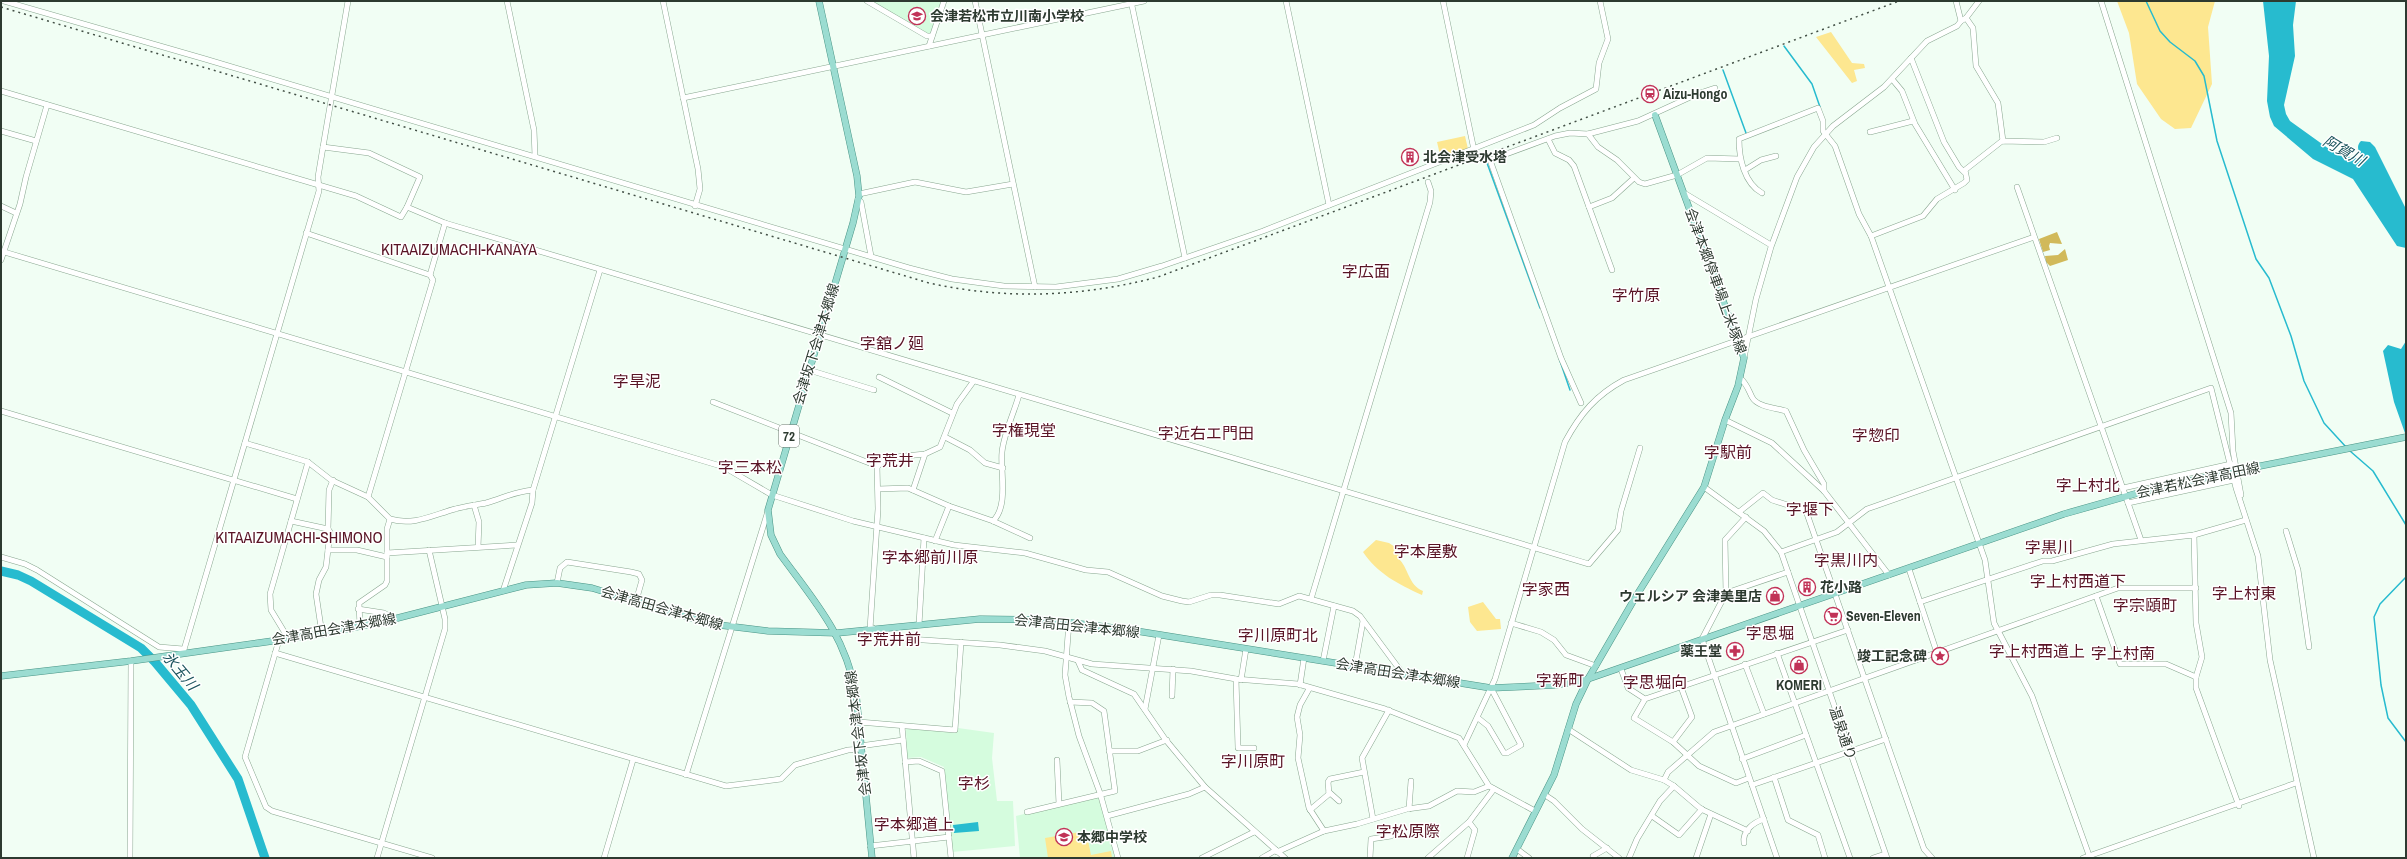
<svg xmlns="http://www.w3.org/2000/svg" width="2407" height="859" font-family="'Archivo Narrow','Noto Sans JP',sans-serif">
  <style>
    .built { fill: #d5fcde }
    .green { fill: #fde790 }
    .forest { fill: #d1b95a }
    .water { fill: #27bbcf }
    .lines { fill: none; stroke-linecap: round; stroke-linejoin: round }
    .stream { stroke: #27bbcf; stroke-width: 1.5 }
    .river { stroke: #27bbcf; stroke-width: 9 }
    .minor-casing { stroke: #88a68f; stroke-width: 6 }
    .major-casing { stroke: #499485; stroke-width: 7 }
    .minor { stroke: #fff; stroke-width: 5 }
    .major { stroke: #9bdcd1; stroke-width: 6 }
    .rail { stroke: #435046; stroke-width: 1.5; stroke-dasharray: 2 4; stroke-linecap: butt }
    .major-bridge-casing { stroke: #499485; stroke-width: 7; stroke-linecap: butt }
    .major-bridge { stroke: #9bdcd1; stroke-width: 6 }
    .labels { text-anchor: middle; stroke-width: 3; stroke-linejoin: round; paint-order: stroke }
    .shield { fill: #fff; stroke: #6c756e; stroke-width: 1 }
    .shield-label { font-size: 13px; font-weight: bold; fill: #2d3a30 }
    .poi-label { font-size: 14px; font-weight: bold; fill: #2d3a30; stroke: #fff; text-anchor: start }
    .street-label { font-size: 14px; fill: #2d3a30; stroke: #fff }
    .water-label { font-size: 15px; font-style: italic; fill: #1a535c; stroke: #fff }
    .quarter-label { font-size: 16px; fill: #591425; stroke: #fff }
  </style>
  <rect width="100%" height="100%" fill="#f1fef4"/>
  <!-- built -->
  <g class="built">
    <path d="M871 1H941L932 32 928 34Z"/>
    <path d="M906 728 956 733 958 728 994 733 992 758 997 801H1013L1015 846 952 852 944 767 921 757 907 758Z"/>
    <path d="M1100 795 1115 858H1020L1016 816Z"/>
  </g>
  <!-- green -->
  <g class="green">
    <path d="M2117 1H2215L2208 27 2212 84 2191 128 2175 129 2161 119 2137 84 2129 33Z"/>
    <path d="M1831 32 1852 63 1864 64 1865 68 1854 70 1857 81 1852 83 1816 37Z"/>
    <path d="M1465 136 1468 149 1441 159 1437 142Z"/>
    <path d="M1409 148 1416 151 1418 155 1416 163H1411L1412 165H1406L1401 160 1402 152Z"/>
    <path d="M1376 540 1389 543 1401 551 1398 558C1409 568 1408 585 1423 591L1422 595C1398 584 1378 574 1363 552Z"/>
    <path d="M1483 602 1496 619H1500L1501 629 1477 631 1470 622 1468 607Z"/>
    <path d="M1086 831 1091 855 1111 851 1112 858H1048L1045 838Z"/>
  </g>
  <!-- forest -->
  <g class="forest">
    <path d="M2057 232 2062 244 2050 243 2049 246 2050 250 2043 252 2039 239Z"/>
    <path d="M2065 249 2068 260 2050 266 2046 262 2045 256 2058 255Z"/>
  </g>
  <!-- water -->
  <g class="water">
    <path d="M2263 1H2296L2293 25 2295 56 2284 105 2286 114 2290 121 2336 154 2365 160C2361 154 2354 148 2361 141L2370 142 2375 147 2406 209V248L2397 246 2353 179 2313 159 2274 126 2270 117 2267 101 2269 56Z"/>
    <path d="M2406 341V436L2394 402 2383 351 2388 345 2401 349Z"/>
    <path d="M978 822 979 831 954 833 953 825Z"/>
  </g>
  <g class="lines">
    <!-- stream -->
    <g class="stream">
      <path d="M2146 1 2160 31 2170 42 2195 61 2204 76 2217 141 2256 259 2269 278 2291 336 2304 381 2324 423 2346 447"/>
      <path d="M1784 46 1812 84 1820 107"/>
      <path d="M1723 70 1746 133"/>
      <path d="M1487 163 1540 308"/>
      <path d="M1559 358 1570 390"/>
      <path d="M2350 451 2373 471 2406 525"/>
      <path d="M2406 577 2380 604 2374 617 2381 685 2388 718 2406 742"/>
    </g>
    <!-- river -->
    <path class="river" d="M1 571 18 575 31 581 141 648 155 662 191 705 238 779 265 858"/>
    <!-- minor casing -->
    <g class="minor-casing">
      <g id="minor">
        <path d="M4 1 205 59 909 268 952 279 1004 286 1056 287 1118 279 1162 266 1263 231 1534 125 1560 108 1596 89 1599 63 1608 39 1600 1"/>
        <path d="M348 1 323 147 369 153 420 177 407 207 445 223 1589 564 1618 530 1621 511 1640 448"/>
        <path d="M507 1 534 130 535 156"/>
        <path d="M663 1 698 169 700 189 695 206"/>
        <path d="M867 1 927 36H932"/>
        <path d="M975 1 1035 287"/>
        <path d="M1131 1 1185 258"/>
        <path d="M1286 1 1329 205"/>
        <path d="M1443 1 1474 150"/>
        <path d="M2101 1 2231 413 2233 451 2241 495"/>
        <path d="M1966 18 1979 1"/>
        <path d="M1961 21 1966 18 1973 28 1976 66 1998 103 2003 141"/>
        <path d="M929 46 944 1"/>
        <path d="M1911 58 1944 142 1959 167 1964 172"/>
        <path d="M1892 79 1902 91 1915 124 1955 190"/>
        <path d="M1 91 356 196 401 217 407 207"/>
        <path d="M683 98 1144 1"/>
        <path d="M1 131 36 141"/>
        <path d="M1870 132 1913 121"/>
        <path d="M1588 134 1598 147 1617 160 1639 182 1645 184 1677 175 1707 158 1740 159"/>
        <path d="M1548 139 1555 153 1569 160 1574 166 1612 270"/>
        <path d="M1745 170 1761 160 1776 156"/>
        <path d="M2017 187 2141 540"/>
        <path d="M1684 193 1771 245"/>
        <path d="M1762 193C1744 183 1739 158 1739 139L1818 108 1823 121V131L1835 146 1859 214 1871 236 1985 560 1994 623 2032 696 2090 858"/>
        <path d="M859 194 915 182 966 192 1013 184"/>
        <path d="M858 199 861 202 871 256"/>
        <path d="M1 206 16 213"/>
        <path d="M1589 207 1612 198 1634 178"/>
        <path d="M306 233 430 275 433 280 368 497 390 519 387 529V581L385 585 359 603 360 627"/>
        <path d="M1871 236 1923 216 1937 199 1964 183 1967 180 1965 170 2002 141 2044 142 2057 138"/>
        <path d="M1 251 724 467 772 495 853 521 954 545 1025 553 1086 570 1108 572 1162 596 1182 601 1189 602 1211 595H1220L1279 604 1299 596 1353 611 1360 616 1403 674"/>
        <path d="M1 260 20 204 26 177 47 105"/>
        <path d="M430 275 445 223"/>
        <path d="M1744 358 1756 299 1771 247 1797 177 1814 147 1833 126 1884 87 1927 41 1957 26 1961 21 1956 1"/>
        <path d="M809 370 874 390"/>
        <path d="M879 377 952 413"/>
        <path d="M1740 378C1747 384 1748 389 1752 397 1757 407 1776 408 1786 411L1804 450 1824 484V491"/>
        <path d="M713 402 877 466 878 509 870 629"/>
        <path d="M1581 403 1561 358 1490 160 1555 136 1570 133 1588 134 1638 121 1697 94 1715 88"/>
        <path d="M1 411 297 499"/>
        <path d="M1725 420 1772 443 1824 491 1889 575"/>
        <path d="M945 437 970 450 985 463 1003 468"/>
        <path d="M245 443 308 462 331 480 368 497"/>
        <path d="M877 467 886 458 925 454 940 447 957 404 973 382"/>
        <path d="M1704 487 1764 531 1781 552 1887 858"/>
        <path d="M2123 488 2231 464"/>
        <path d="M878 489 908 488 949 506 993 521 1030 538"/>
        <path d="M913 490 925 454"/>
        <path d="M2128 503 2234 480"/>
        <path d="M474 505 479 522 478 547"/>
        <path d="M1739 512 1763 493 1772 500 1806 511 1924 849 1932 858"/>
        <path d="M1746 517 1725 540 1726 593 1702 639 1777 858"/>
        <path d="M390 519C414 526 433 515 455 509 465 506 476 505 486 503 504 498 512 492 533 490"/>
        <path d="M291 521 328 529"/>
        <path d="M993 521C1009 506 1000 471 1002 452 1004 433 1014 413 1019 395"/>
        <path d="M2286 531 2298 570 2309 647"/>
        <path d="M2194 535 2246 520"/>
        <path d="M935 541 949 506"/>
        <path d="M328 550H357L387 557"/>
        <path d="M1781 552 1837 532 1867 509 2211 388 2236 488 2258 556 2270 660 2314 858"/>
        <path d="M387 553 517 545"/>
        <path d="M1 557 25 564 37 570 159 647 183 649"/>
        <path d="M1909 569 1937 653"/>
        <path d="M557 583 560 568 567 562 631 572 639 574 642 580 636 601"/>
        <path d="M503 591 532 503 533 490 600 270"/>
        <path d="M1726 593 1788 572"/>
        <path d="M2096 596 2120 664H2166L2196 677"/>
        <path d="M1311 599 1430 202 1431 191 1428 182"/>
        <path d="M1920 602 2043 561H2052L2113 544 2194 535 2196 623 2202 657 2196 677V688L2239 806"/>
        <path d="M358 609 384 613 394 619"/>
        <path d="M1069 622 1065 675 1069 697 1079 736 1100 793 1118 858"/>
        <path d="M1511 623 1541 632 1554 640 1566 655 1596 666"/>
        <path d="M919 625 924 538"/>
        <path d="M873 628 878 637 1000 645 1045 651 1092 664 1191 671 1236 679 1298 684 1385 709 1459 738 1489 786 1535 811"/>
        <path d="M322 634 316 594 319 580 326 567 330 532 328 529 329 490 333 480"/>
        <path d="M288 638 271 610 270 594 308 462"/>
        <path d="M279 640 245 757 266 807 272 811 432 858"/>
        <path d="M183 653 319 191 318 177 323 147"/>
        <path d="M275 653 726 786 781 779 795 765 848 750 861 749"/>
        <path d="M1777 653 1850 858"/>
        <path d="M1078 661 1082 670 1134 694 1165 739 1205 787 1285 858"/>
        <path d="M1323 661 1334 606"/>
        <path d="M1745 664 1764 714"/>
        <path d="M1355 666 1363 621"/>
        <path d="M1621 669 1628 688 1645 699"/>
        <path d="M1236 679 1238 748H1254"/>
        <path d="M1241 680 1246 649"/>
        <path d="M1300 685 1304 658"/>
        <path d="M1309 689 1300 705 1297 717 1300 735 1298 758 1309 808 1324 831"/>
        <path d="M1172 696 1173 669"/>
        <path d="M1145 709 1159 635"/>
        <path d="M1478 718 1488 726 1504 753H1507L1521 745 1491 688"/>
        <path d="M859 722 955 730 961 642"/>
        <path d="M902 726 914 858"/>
        <path d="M1568 729 1631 770 1664 780"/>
        <path d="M1673 742 1692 717 1681 687"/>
        <path d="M1464 745 1495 679 1565 442C1580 414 1596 395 1624 380L2034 237"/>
        <path d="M860 746 903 740"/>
        <path d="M1109 751H1138L1167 740"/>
        <path d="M1742 759 1806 735"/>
        <path d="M1057 760 1059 804"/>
        <path d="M905 762 919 761 942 771 951 858"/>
        <path d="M686 775 768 511"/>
        <path d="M1774 777 1788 820 1818 835 1825 858"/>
        <path d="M1749 778 1736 783 1699 766 1673 742 1634 718 1645 699 1848 630"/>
        <path d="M1752 785 1886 739"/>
        <path d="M1674 786 1701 809 1748 831"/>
        <path d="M1329 792 1339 801"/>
        <path d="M1545 795 1554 801 1582 829 1619 858"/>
        <path d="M1409 809 1411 781"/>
        <path d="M1310 810 1329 794 1328 782 1330 779 1364 772"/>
        <path d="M1027 812 1115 791 1104 711 1092 703 1070 702"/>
        <path d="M1107 816 1189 794 1205 787"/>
        <path d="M1652 816 1679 835 1702 809"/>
        <path d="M1373 819 1362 758 1389 710"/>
        <path d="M1744 843C1742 831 1754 822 1764 819"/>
        <path d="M870 846 949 837"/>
        <path d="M1517 849 1529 858"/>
        <path d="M1277 852 1324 831 1357 824 1407 809 1429 806 1457 791 1474 792 1489 786"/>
        <path d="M1593 856 1607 848"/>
        <path d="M130 858 131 661"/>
        <path d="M377 858 445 629V619L429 550"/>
        <path d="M604 858 633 760"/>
        <path d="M1202 858 1254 832"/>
        <path d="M1262 858 1276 850"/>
        <path d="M1370 858 1371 839 1391 836"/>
        <path d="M1428 858 1469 822"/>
        <path d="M1467 858 1475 830 1469 822 1494 789"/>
        <path d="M1629 858 1637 839 1660 801 1674 786 1664 780 1668 772 1714 732 2118 588H2196"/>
        <path d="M1696 858 1711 814"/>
        <path d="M1873 858 1885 854"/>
        <path d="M2083 858 2296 783"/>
      </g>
    </g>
    <!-- major casing -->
    <g class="major-casing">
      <g id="major">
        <path d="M819 1 857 176 859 196 853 223 768 510 771 535 780 554C815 602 844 633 856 693L872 858"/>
        <path d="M1 676 131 661 322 634 390 620 526 585 557 583 592 588 711 624 768 631 837 633 980 619 1047 620 1124 629 1491 688 1556 685 1588 679 1635 598 1704 487 1725 420 1738 386 1744 358 1655 115"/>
        <path d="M1512 858 1554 775 1576 704 1588 679 2064 514 2145 491 2230 472"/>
      </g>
    </g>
    <!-- minor -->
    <use href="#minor" class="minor"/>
    <!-- major -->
    <use href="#major" class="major"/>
    <!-- rail -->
    <path class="rail" d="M1 7 929 283C1007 300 1081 297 1158 277L1899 1"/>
    <!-- major-bridge casing -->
    <g class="major-bridge-casing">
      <path id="major-bridge" d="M2230 472 2406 437"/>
    </g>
    <!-- major-bridge -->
    <use href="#major-bridge" class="major-bridge"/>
  </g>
  <!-- icons -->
  <defs>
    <g id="school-ring" transform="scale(0.9)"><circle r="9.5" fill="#fff" stroke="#c13257" stroke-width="1.5"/><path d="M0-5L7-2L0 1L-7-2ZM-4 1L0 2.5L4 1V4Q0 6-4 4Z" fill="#c13257"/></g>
    <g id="station-ring" transform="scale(0.9)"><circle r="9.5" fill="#fff" stroke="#c13257" stroke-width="1.5"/><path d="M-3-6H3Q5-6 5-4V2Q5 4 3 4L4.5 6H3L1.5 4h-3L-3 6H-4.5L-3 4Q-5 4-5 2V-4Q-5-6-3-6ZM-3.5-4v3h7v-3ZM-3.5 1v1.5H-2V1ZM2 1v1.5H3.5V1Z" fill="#c13257"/></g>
    <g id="building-ring" transform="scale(0.9)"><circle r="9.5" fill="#fff" stroke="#c13257" stroke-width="1.5"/><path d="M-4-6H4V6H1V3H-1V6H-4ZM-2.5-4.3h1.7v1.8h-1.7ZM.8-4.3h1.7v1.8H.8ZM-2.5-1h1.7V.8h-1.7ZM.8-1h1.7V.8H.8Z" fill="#c13257"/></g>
    <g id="shop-ring" transform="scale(0.9)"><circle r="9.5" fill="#fff" stroke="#c13257" stroke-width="1.5"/><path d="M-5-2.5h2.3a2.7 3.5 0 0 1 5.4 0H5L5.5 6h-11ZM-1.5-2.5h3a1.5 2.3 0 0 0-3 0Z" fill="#c13257"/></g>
    <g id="supermarket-ring" transform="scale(0.9)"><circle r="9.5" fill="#fff" stroke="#c13257" stroke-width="1.5"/><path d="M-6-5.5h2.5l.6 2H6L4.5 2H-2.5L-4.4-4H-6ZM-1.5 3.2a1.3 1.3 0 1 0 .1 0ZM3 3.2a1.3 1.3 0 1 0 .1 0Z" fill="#c13257"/></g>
    <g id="pharmacy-ring" transform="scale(0.9)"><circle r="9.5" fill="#fff" stroke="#c13257" stroke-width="1.5"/><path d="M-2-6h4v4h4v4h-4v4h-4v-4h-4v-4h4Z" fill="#c13257"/></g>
    <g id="sight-ring" transform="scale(0.9)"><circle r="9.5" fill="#fff" stroke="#c13257" stroke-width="1.5"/><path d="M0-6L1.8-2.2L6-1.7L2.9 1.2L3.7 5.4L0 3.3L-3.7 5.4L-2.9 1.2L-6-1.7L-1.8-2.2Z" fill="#c13257"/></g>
  </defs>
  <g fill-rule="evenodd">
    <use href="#school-ring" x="917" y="16"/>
    <use href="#station-ring" x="1650" y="94"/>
    <use href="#building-ring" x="1410" y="157"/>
    <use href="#building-ring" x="1807" y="587"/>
    <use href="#shop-ring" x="1775" y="596"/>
    <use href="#supermarket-ring" x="1833" y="616"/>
    <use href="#pharmacy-ring" x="1735" y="651"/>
    <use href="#sight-ring" x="1940" y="656"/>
    <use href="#shop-ring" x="1799" y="665"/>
    <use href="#school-ring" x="1064" y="837"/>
  </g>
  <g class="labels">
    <!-- shield labels -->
    <rect class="shield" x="779" y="425" width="20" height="22" rx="3"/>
    <g class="shield-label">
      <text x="789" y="441">72</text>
    </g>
    <!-- poi labels -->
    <g class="poi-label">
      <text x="930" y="21">会津若松市立川南小学校</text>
      <text x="1663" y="99">Aizu-Hongo</text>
      <text x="1423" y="162">北会津受水塔</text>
      <text x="1820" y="592">花小路</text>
      <text x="1762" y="601" text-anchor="end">ウェルシア 会津美里店</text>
      <text x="1846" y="621">Seven-Eleven</text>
      <text x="1722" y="656" text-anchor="end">薬王堂</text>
      <text x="1927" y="661" text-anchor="end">竣工記念碑</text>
      <text x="1799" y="690" text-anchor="middle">KOMERI</text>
      <text x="1077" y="842">本郷中学校</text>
    </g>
    <!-- street labels -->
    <g class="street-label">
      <text transform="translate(1716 281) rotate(70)" y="5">会津本郷停車場上米塚線</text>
      <text transform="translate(816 344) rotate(-73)" y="5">会津坂下会津本郷線</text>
      <text transform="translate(2198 480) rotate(-12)" y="5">会津若松会津高田線</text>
      <text transform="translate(662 608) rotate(16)" y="5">会津高田会津本郷線</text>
      <text transform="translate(1077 626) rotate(6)" y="5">会津高田会津本郷線</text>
      <text transform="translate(334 629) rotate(-10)" y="5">会津高田会津本郷線</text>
      <text transform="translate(1398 673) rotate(9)" y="5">会津高田会津本郷線</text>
      <text transform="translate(858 733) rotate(-97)" y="5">会津坂下会津本郷線</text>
      <text transform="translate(1843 733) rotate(71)" y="5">温泉通り</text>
    </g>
    <!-- water labels -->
    <g class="water-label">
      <text transform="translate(2344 151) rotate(30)" y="5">阿賀川</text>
      <text transform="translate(180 671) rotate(50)" y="5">氷玉川</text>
    </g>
    <!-- quarter labels -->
    <g class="quarter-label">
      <text x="459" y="255">KITAAIZUMACHI-KANAYA</text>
      <text x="1366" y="277">字広面</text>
      <text x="1636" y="301">字竹原</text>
      <text x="892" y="349">字舘ノ廻</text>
      <text x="637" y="387">字旱泥</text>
      <text x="1024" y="436">字権現堂</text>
      <text x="1206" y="439">字近右エ門田</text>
      <text x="1876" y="441">字惣印</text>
      <text x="1728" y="458">字駅前</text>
      <text x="890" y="466">字荒井</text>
      <text x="750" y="473">字三本松</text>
      <text x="2088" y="491">字上村北</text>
      <text x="1810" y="515">字堰下</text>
      <text x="299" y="543">KITAAIZUMACHI-SHIMONO</text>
      <text x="2049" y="553">字黒川</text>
      <text x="1426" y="557">字本屋敷</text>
      <text x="930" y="563">字本郷前川原</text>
      <text x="1846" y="566">字黒川内</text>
      <text x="2078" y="587">字上村西道下</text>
      <text x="1546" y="595">字家西</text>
      <text x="2244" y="599">字上村東</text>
      <text x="2145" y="611">字宗頤町</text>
      <text x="1770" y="639">字思堀</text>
      <text x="1278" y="641">字川原町北</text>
      <text x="889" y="645">字荒井前</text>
      <text x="2037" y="657">字上村西道上</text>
      <text x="2123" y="659">字上村南</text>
      <text x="1560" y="686">字新町</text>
      <text x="1655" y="688">字思堀向</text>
      <text x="1253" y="767">字川原町</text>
      <text x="974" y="789">字杉</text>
      <text x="914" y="830">字本郷道上</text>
      <text x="1408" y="837">字松原際</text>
    </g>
  </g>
  <!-- border -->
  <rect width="2407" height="859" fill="none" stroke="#2d3a30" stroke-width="4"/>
</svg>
